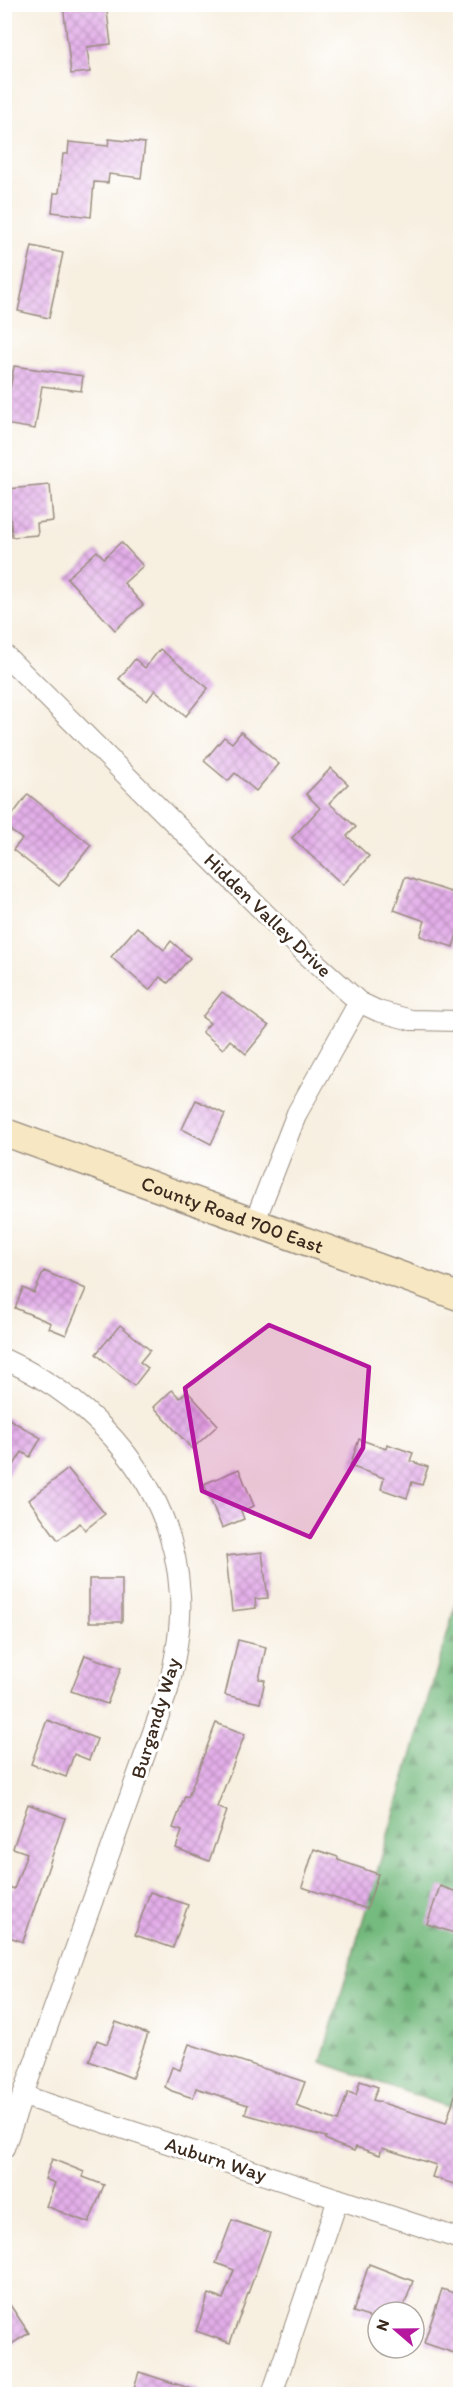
<svg xmlns="http://www.w3.org/2000/svg" width="465" height="2399" font-family="Itim,sans-serif">
  <style>
    .forest { fill: url(#forest-firs); stroke: #58724e; stroke-width: 1.5 }
    .building { fill: url(#building-cross-hatch) }
    .lines { fill: none; stroke-linecap: round; stroke-linejoin: round }
    .minor-casing { stroke: #998c7f; stroke-width: 22 }
    .secondary-casing { stroke: #998c7f; stroke-width: 30 }
    .minor { stroke: #fff; stroke-width: 20 }
    .secondary { stroke: #f7e8c3; stroke-width: 27 }
    .marked { fill: #b5179e; fill-opacity: 0.2; stroke: #b5179e; stroke-width: 4.5; stroke-linejoin: round }
    .labels { text-anchor: middle; stroke-width: 6; stroke-linejoin: round; paint-order: stroke }
    .street-label { font-size: 20px; fill: #3b2a1e; stroke: #fff }
  </style>
  <defs>
    <pattern id="forest-firs" width="22" height="20" patternUnits="userSpaceOnUse" patternTransform="scale(1.5)"><rect width="22" height="20" fill="#74ba7e"/><path d="M5 1l3.5 6h-7zM16 11l3.5 6h-7z" fill="#609767"/></pattern>
    <pattern id="building-cross-hatch" width="8" height="8" patternUnits="userSpaceOnUse" patternTransform="scale(1.5)"><rect width="8" height="8" fill="#e3aee9"/><path d="M0 0l8 8M0 8l8-8" fill="none" stroke="#b98ebc"/></pattern>
  </defs>
  <rect width="100%" height="100%" fill="#fff"/>
  <filter id="ink" filterUnits="userSpaceOnUse"><feTurbulence type="fractalNoise" baseFrequency=".0167" numOctaves="2"/><feDisplacementMap in="SourceGraphic" scale="12" xChannelSelector="R" yChannelSelector="G"/><feConvolveMatrix kernelMatrix="1 2 1 2 8 2 1 2 1" color-interpolation-filters="sRGB"/></filter>
  <filter id="wash" filterUnits="userSpaceOnUse"><feTurbulence type="fractalNoise" baseFrequency=".008" numOctaves="4" result="noise"/><feDisplacementMap in="SourceGraphic" scale="24" xChannelSelector="R" yChannelSelector="G"/><feGaussianBlur stdDeviation="1.35" result="paint"/><feColorMatrix in="noise" values="0 0 0 0 0 0 0 0 0 0 0 0 0 0 0 0 0 1.4 0 .05"/><feComposite in="paint" operator="in"/></filter>
  <g filter="url(#wash)">
    <rect width="100%" height="100%" fill="#f7efe0"/>
    <!-- forest -->
    <path class="forest" d="M460 1591V2111L321 2062Z"/>
    <g id="blocks">
      <!-- building -->
      <g class="building">
        <path d="M63 4H106L111 44 87 47 90 72 71 74Z"/>
        <path d="M109 139 145 143 141 178 109 174 108 183 94 182 91 217 52 212 54 193H59L63 154H68L69 142 108 146Z"/>
        <path d="M32 246 63 253 49 318 18 311Z"/>
        <path d="M14 366 83 376 81 391 42 386 35 429 4 424Z"/>
        <path d="M50 485 53 521 37 523 38 535 12 537 8 489Z"/>
        <path d="M121 542 143 566 124 583 143 605 115 630 67 578 97 551 104 558Z"/>
        <path d="M160 649 208 688 186 716 155 690 147 701 119 679 135 659 145 668Z"/>
        <path d="M241 732 279 764 256 791 235 773 228 781 204 761 224 737 232 743Z"/>
        <path d="M331 768 348 784 329 803 356 827 347 836 369 856 343 885 292 838 320 808 306 794Z"/>
        <path d="M28 794 91 845 59 886 13 850 22 839 4 826Z"/>
        <path d="M405 877 460 895V924L453 947 420 936 425 921 394 910Z"/>
        <path d="M137 927 164 950 171 941 190 958 168 983 160 977 149 990 111 957Z"/>
        <path d="M222 992 269 1026 246 1054 230 1040 223 1049 202 1032 210 1023 202 1017Z"/>
        <path d="M196 1100 225 1114 211 1144 182 1129Z"/>
        <path d="M44 1271 86 1289 66 1335 49 1328 51 1323 15 1308 23 1288 34 1293Z"/>
        <path d="M120 1325 150 1350 140 1362 148 1368 134 1386 96 1354Z"/>
        <path d="M172 1390 180 1398 187 1391 218 1425 192 1449 154 1407Z"/>
        <path d="M4 1416 41 1438 30 1457 22 1452 4 1481Z"/>
        <path d="M359 1439 386 1449 387 1444 413 1453 410 1461 428 1467 422 1485 412 1482 407 1498 381 1489 384 1478 350 1466Z"/>
        <path d="M68 1469 105 1514 85 1530 80 1523 58 1540 29 1500Z"/>
        <path d="M239 1469 254 1506 241 1511 244 1519 222 1528 204 1484Z"/>
        <path d="M262 1552 268 1598 255 1599 256 1608 232 1611 226 1556Z"/>
        <rect x="89" y="1579" width="33" height="43"/>
        <path d="M238 1640 266 1647 259 1679 265 1680 260 1703 225 1695Z"/>
        <path d="M85 1655 121 1668 107 1704 71 1691Z"/>
        <path d="M47 1720 97 1739 89 1760 74 1754 66 1777 31 1764Z"/>
        <path d="M216 1723 245 1734 217 1807 227 1811 209 1861 176 1848 182 1831 173 1828 185 1796 188 1797Z"/>
        <path d="M28 1804 65 1818 23 1942 4 1935V1885L14 1889 27 1853 13 1848Z"/>
        <path d="M314 1849 338 1857V1860L378 1874 367 1909 302 1887Z"/>
        <path d="M440 1886 460 1893V1935L427 1924Z"/>
        <path d="M150 1892 188 1905 173 1948 135 1935Z"/>
        <path d="M116 2022 148 2034 132 2078 89 2061 97 2040 107 2044Z"/>
        <path d="M189 2044 305 2082 296 2106 338 2121 348 2092 356 2095 360 2081 378 2087 373 2100 446 2123 457 2089H460V2186L432 2177 436 2165 382 2148 380 2155 356 2147 354 2151 335 2144 325 2139 326 2137 245 2114 248 2105 196 2088 193 2098 172 2091 165 2087 172 2067 180 2070Z"/>
        <path d="M52 2159 84 2172 83 2177 104 2185 89 2223 46 2206 55 2183 45 2179Z"/>
        <path d="M232 2220 270 2233 230 2343 196 2331 209 2294 223 2299 234 2270 216 2263Z"/>
        <path d="M369 2264 413 2281 402 2312H378V2320L353 2312Z"/>
        <path d="M442 2289 460 2295V2355L424 2343Z"/>
        <path d="M4 2296 29 2333 4 2349Z"/>
        <path d="M139 2372 198 2391 197 2394H132Z"/>
      </g>
    </g>
  </g>
  <g filter="url(#ink)">
    <use href="#blocks" fill-opacity="0" stroke="#998c7f" stroke-width="1.5"/>
    <g class="lines">
      <!-- minor casing -->
      <g class="minor-casing">
        <g id="minor">
          <path d="M4 654 305 953 359 1002 378 1011 411 1020 460 1021"/>
          <path d="M255 1221 297 1113 359 1002"/>
          <path d="M4 1359C99 1402 174 1487 180 1595 182 1626 175 1659 168 1690L4 2148"/>
          <path d="M24 2096 460 2239"/>
          <path d="M272 2394 338 2199"/>
        </g>
      </g>
      <!-- secondary casing -->
      <g class="secondary-casing">
        <g id="secondary">
          <path id="s1" d="M4 1132 460 1297"/>
        </g>
      </g>
      <!-- minor -->
      <use href="#minor" class="minor"/>
      <!-- secondary -->
      <use href="#secondary" class="secondary"/>
    </g>
  </g>
  <!-- marked area -->
  <path class="marked" d="M269 1325 369 1367 363 1448 310 1537 202 1491 185 1388Z"/>
  <g class="labels">
    <!-- street labels -->
    <g class="street-label">
      <text transform="translate(268 915) rotate(44)" y="7">Hidden Valley Drive</text>
      <text dy="7" stroke="none"><textPath href="#s1" startOffset="243">County Road 700 East</textPath></text>
      <text transform="translate(155 1718) rotate(-73)" y="7">Burgandy Way</text>
      <text transform="translate(216 2159) rotate(18)" y="7">Auburn Way</text>
    </g>
  </g>
  <!-- margin -->
  <rect width="465" height="2399" fill="none" stroke="#fff" stroke-width="24"/>
  <!-- north arrow -->
  <g transform="translate(396 2330) rotate(290)"><circle r="28" fill="#ffffff" stroke="#b1aaa5" stroke-width="1.5"/>
  <path d="M0-4.5L10 22L0 15L-10 22Z" fill="#b5179e"/>
  <text y="-9" font-size="16" font-weight="bold" text-anchor="middle" fill="#3b2a1e">N</text>
  </g>
</svg>
